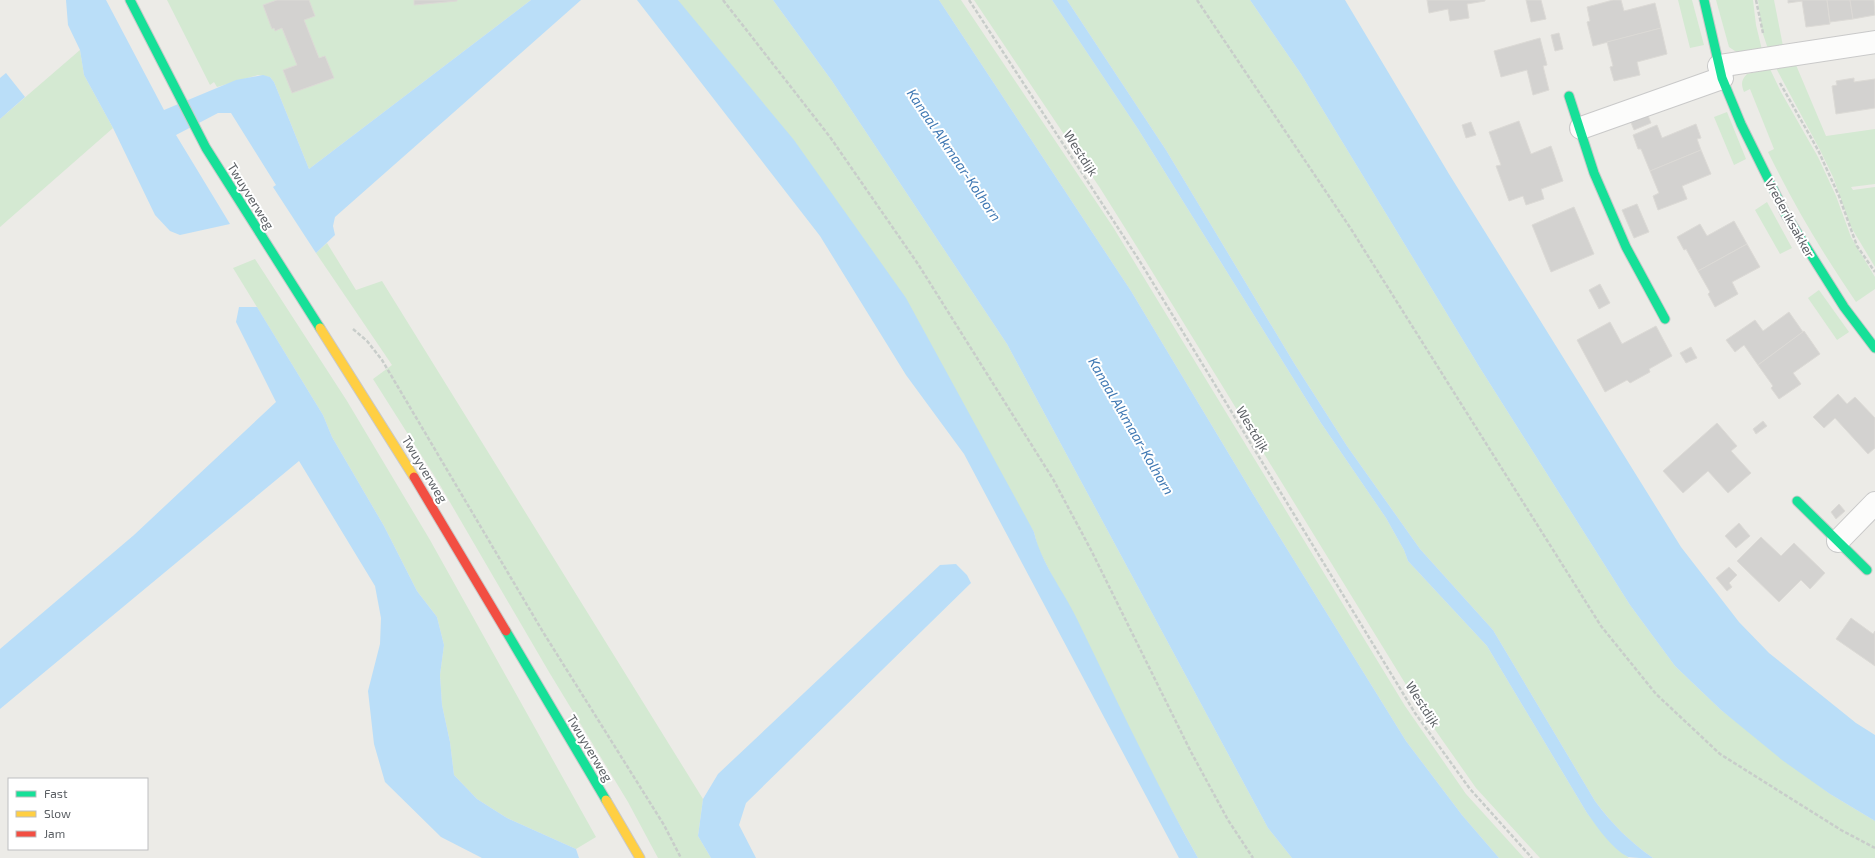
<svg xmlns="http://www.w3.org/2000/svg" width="1875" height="858" font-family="'Exo 2',sans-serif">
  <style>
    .green { fill: #d4e9d2 }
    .water { fill: #badef8 }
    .building { fill: #d3d2d0; stroke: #dcdad6 }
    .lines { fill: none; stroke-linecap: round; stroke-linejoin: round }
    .street-casing { stroke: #c9c9c9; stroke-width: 24 }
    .fast-casing { stroke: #c9c9c9; stroke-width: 11 }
    .slow-casing { stroke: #c9c9c9; stroke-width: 11 }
    .jam-casing { stroke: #c9c9c9; stroke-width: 11 }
    .path { stroke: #c8cdca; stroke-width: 2.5; stroke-dasharray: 4 2; stroke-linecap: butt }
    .street { stroke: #fcfcfb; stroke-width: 22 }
    .fast { stroke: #16e098; stroke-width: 9 }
    .slow { stroke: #ffcf43; stroke-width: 9 }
    .jam { stroke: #f24e42; stroke-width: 9 }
    .labels { text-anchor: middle; stroke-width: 4; stroke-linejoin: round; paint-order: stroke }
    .street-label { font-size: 13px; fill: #5c6065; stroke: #fff }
    .water-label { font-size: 14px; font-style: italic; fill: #3f78b3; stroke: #fff }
  </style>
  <rect width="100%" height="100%" fill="#ecebe7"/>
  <!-- green -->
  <g class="green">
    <path d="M167 0H531L309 169 274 82 270 77 258 75 217 87 214 82 210 85Z"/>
    <path d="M678 0H773L832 81 1007 344 1268 828 1292 858H1198L1160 789 1038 548 1034 532Z"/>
    <path d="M939 0H961L1113 227 1405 706 1466 794 1524 858H1499L1462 815 1406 741 1253 494 1131 291Z"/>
    <path d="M974 0H1052L1138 129 1321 423 1386 518 1404 550 1408 561 1487 646 1587 813 1614 846 1629 858H1540L1476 788 1424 714 1137 247 1100 188Z"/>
    <path d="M1067 0H1250L1301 74 1480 368 1630 605 1675 666 1721 710 1830 794 1875 821V858H1653C1627 839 1615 827 1595 801L1493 630 1420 549 1347 446 1294 363 1166 150Z"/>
    <path d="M1678 0H1692L1704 45 1690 48Z"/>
    <path d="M1716 0H1753L1756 25 1762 50 1738 53 1729 47Z"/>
    <path d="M1758 0H1774L1783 46 1768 49 1762 31Z"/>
    <path d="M80 50 84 75 113 128 0 227V119Z"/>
    <path d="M1796 65 1826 136 1875 129V184L1851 187 1853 190 1875 187V267L1851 227 1833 177 1820 150 1776 68Z"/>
    <path d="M1770 69 1781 92 1818 157 1836 196 1851 237 1875 277V289L1856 302C1823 254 1794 205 1768 152L1774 149 1750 89 1744 92C1741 84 1741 80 1747 74Z"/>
    <path d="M1727 112 1746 159 1734 165 1714 117Z"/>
    <path d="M1767 202 1792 248 1780 254 1755 210Z"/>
    <path d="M327 243 356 290 382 281 703 799 698 836 711 858H658L628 802 549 672 437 480 373 379 392 365 316 253Z"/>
    <path d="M255 259 347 401 430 540 596 837 576 849 507 818 477 799 454 775 450 742 442 705 440 675 444 645 437 617 417 591 384 526 332 437 323 415 233 268Z"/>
    <path d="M1819 290 1849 332 1837 340 1808 298Z"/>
  </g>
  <!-- water -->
  <g class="water">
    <path d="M66 0H106L164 110 236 80 263 75 270 77 274 82 309 169 531 0H581L335 217 333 226 335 235 316 253 273 187 276 185 231 113H218L176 135 230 224 180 235 170 231 155 215 113 128 84 75 80 50 68 25Z"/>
    <path d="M637 0H678L794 140 906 298 1034 532C1041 563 1063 590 1077 619 1116 699 1154 780 1198 858H1179L964 454 906 375 820 236Z"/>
    <path d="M773 0H939L1131 291 1253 494 1406 741 1462 815 1499 858H1292L1268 828 1007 344 832 81Z"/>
    <path d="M1052 0H1067L1166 150 1294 363 1347 446 1420 549 1493 630 1595 801C1613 825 1629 841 1653 858 1646 858 1634 858 1628 857 1611 848 1598 828 1587 813L1487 646 1408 561 1404 550 1386 518 1321 423 1138 129Z"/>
    <path d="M1250 0H1345L1449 174 1681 547 1739 622 1769 653 1856 723 1875 735V821L1830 794 1782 760 1721 710 1675 666 1630 605 1480 368 1301 74Z"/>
    <path d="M6 73 25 97 0 119V78Z"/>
    <path d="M239 307H257L323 415 332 437 384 526 417 591 437 617 444 645 440 675 442 705 450 742 454 775 477 799 507 818 576 849 579 858H482L441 837 385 782 374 744 368 691 380 644 381 618 375 586 299 461 0 709V649L134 535 276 402 236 322Z"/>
    <path d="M956 564 967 575 971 583 746 803 739 825 756 858H711L698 836 703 799 718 774 940 565Z"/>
  </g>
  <!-- building -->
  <g class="building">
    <path d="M277 0H309L315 16 304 20 319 58 325 56 334 78 292 93 283 70 297 65 282 28 275 31 274 28 272 29 263 5Z"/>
    <path d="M414 0H457V1L414 5Z"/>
    <path d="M1427 0H1485V1L1467 4 1469 18 1450 21 1448 9 1429 13Z"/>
    <path d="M1526 0H1541L1546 19 1531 22Z"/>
    <path d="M1613 0H1621L1624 11 1655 3 1661 28 1593 46 1587 22 1590 21 1587 7Z"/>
    <path d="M1788 0H1827L1830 24 1806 27 1802 1 1788 3Z"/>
    <path d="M1827 0H1850L1853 19 1830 22Z"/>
    <path d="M1850 0H1874L1875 15 1853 19Z"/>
    <path d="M1661 28 1667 54 1637 62 1640 75 1614 81 1610 67 1613 66 1607 42Z"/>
    <path d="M1559 33 1563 49 1555 51 1551 35Z"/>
    <path d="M1540 38 1547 65 1543 66 1549 90 1533 95 1527 70 1501 77 1494 51Z"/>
    <path d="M1854 78V82L1875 79V108L1836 114 1832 86 1837 85 1836 81Z"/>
    <path d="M1647 113 1651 123 1634 130 1630 120Z"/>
    <path d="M1519 121 1531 154 1551 146 1563 181 1541 189 1544 199 1526 205 1523 196 1509 201 1496 166 1501 165 1489 132Z"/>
    <path d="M1471 122 1476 135 1466 138 1462 125Z"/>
    <path d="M1696 124 1701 138 1697 139 1701 150 1650 171 1641 149H1638L1633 135 1657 125 1662 138Z"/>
    <path d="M1701 150 1711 174 1682 186 1687 199 1658 210 1653 196 1659 193 1650 171Z"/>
    <path d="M1637 204 1649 232 1634 238 1622 210Z"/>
    <path d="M1574 207 1594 254 1551 272 1532 225Z"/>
    <path d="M1734 221 1747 244 1698 271 1686 249 1684 250 1677 237 1700 224 1707 236Z"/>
    <path d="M1747 244 1760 267 1732 282 1738 294 1715 307 1708 294 1710 292 1698 271Z"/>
    <path d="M1600 284 1610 303 1599 309 1589 290Z"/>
    <path d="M1789 312 1803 332 1758 365 1744 345 1735 352 1726 340 1755 320 1763 331Z"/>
    <path d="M1610 322 1622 344 1656 326 1672 356 1649 369 1650 372 1630 383 1627 380 1605 392 1577 340Z"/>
    <path d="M1804 331 1820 354 1793 373 1801 384 1779 399 1771 388 1773 386 1758 365Z"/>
    <path d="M1691 347 1697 358 1686 363 1680 353Z"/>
    <path d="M1838 394 1847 404 1855 397 1875 418V448L1868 454 1835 418 1824 428 1813 417Z"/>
    <path d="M1763 421 1767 426 1756 434 1753 429Z"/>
    <path d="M1717 423 1737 446 1731 451 1751 473 1728 493 1708 471 1683 493 1663 471Z"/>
    <path d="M1839 504 1845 511 1836 519 1831 512Z"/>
    <path d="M1739 523 1750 536 1736 548 1725 536Z"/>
    <path d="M1761 537 1781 556 1794 543 1825 573 1810 589 1801 580 1779 602 1737 561Z"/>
    <path d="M1729 567 1737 575 1729 583 1732 587 1727 591 1716 578Z"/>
    <path d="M1851 618 1873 634 1875 631V666L1836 639Z"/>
  </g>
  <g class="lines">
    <!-- street casing -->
    <g class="street-casing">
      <g id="street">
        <path d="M1719 66 1875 42"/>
        <path d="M1581 128 1722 78"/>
        <path d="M1838 541 1875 503"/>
      </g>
    </g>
    <!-- fast casing -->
    <g class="fast-casing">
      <g id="fast">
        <path d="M130 0 206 148 320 328"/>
        <path d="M1704 0 1722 78 1741 124 1786 215 1844 307 1875 348"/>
        <path d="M1569 96 1594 173 1626 247 1665 319"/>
        <path d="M1797 501 1867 570"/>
        <path d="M506 631 606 800"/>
      </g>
    </g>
    <!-- slow casing -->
    <g class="slow-casing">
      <g id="slow">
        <path d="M320 328 414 477"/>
        <path d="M606 800 640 858"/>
      </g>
    </g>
    <!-- jam casing -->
    <g class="jam-casing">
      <path id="jam" d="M414 477 506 631"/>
    </g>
    <!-- path -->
    <g class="path">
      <path d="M723 0 830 137 918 264 1053 479 1091 550 1191 752 1228 820 1253 858"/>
      <path d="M969 0 1139 260 1415 713 1470 789 1532 858"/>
      <path d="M1197 0 1351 229 1601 626 1656 694 1720 754 1841 830 1875 848"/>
      <path d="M1756 0 1763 33"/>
      <path d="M1780 83 1818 150 1839 196 1857 246 1875 272"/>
      <path d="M353 329 367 341 382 360 543 632 664 825 681 858"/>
    </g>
    <!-- street -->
    <use href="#street" class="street"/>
    <!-- fast -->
    <use href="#fast" class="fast"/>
    <!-- slow -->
    <use href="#slow" class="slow"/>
    <!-- jam -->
    <use href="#jam" class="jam"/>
  </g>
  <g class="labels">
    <!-- street labels -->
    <g class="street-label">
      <text transform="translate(1081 153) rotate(57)" y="5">Westdijk</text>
      <text transform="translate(251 196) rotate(58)" y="5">Twuyverweg</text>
      <text transform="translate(1790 218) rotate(61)" y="5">Vrederiksakker</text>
      <text transform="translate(1253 429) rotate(59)" y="5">Westdijk</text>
      <text transform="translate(425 469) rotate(59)" y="5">Twuyverweg</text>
      <text transform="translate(1423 704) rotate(57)" y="5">Westdijk</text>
      <text transform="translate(590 748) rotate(59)" y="5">Twuyverweg</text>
    </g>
    <!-- water labels -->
    <g class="water-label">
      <text transform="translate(954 155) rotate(56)" y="5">Kanaal Alkmaar-Kolhorn</text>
      <text transform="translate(1131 426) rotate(60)" y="5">Kanaal Alkmaar-Kolhorn</text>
    </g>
  </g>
  <!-- legend -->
  <rect x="8" y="778" width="140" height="72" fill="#ffffff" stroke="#bebfc1"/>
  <rect x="16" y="791" width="20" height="6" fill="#16e098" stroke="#bebfc1"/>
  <text x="44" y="798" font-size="12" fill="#5c6065">Fast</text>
  <rect x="16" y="811" width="20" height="6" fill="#ffcf43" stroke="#bebfc1"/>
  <text x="44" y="818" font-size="12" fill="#5c6065">Slow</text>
  <rect x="16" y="831" width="20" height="6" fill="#f24e42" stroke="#bebfc1"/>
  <text x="44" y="838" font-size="12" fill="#5c6065">Jam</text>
</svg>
